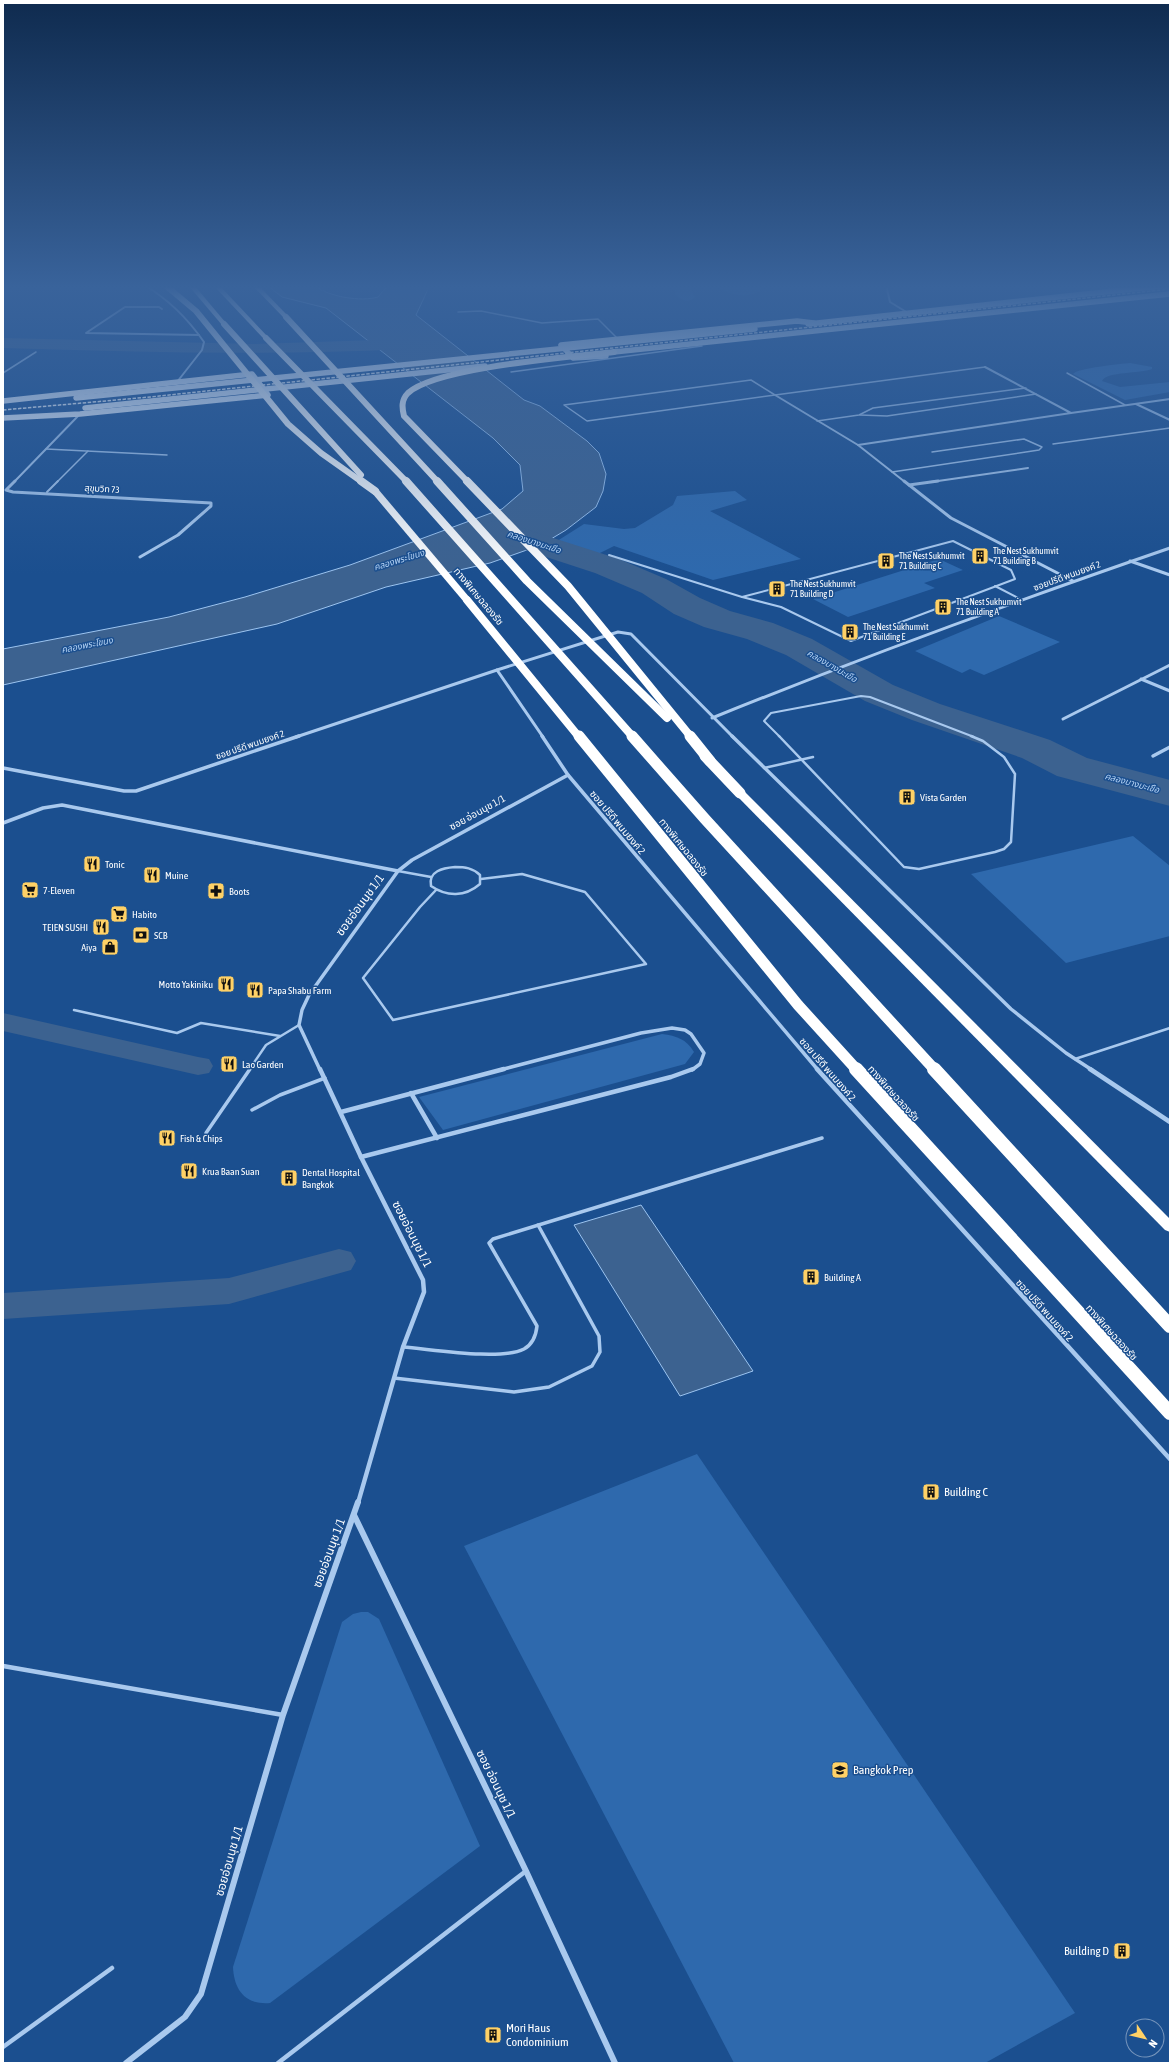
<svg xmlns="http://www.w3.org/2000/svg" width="1173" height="2066" font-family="'Asap Condensed','Noto Sans Thai',sans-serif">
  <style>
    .green { fill: #2e69ad }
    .water { fill: #3c6290; stroke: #9cc4f0 }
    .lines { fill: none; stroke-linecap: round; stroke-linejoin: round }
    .canal { fill: #3c6290; fill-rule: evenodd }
    .river { fill: #3c6290; fill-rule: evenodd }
    .service-far4 { stroke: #a9c9ee; stroke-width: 1.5 }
    .service-far3 { stroke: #a9c9ee; stroke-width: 2 }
    .service-far2 { stroke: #a9c9ee; stroke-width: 2.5 }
    .service-far1 { stroke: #a9c9ee; stroke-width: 3.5 }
    .service { stroke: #a9c9ee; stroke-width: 4.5 }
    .minor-far4 { stroke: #a9c9ee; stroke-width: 2 }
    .minor-far3 { stroke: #a9c9ee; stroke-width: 3 }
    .minor-far2 { stroke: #a9c9ee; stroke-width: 3.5 }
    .minor-far1 { stroke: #a9c9ee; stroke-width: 4.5 }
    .minor { stroke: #a9c9ee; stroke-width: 6 }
    .primary { stroke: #f0f6ff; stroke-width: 5.5 }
    .motorway { fill: #fff; fill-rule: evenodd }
    .rail { stroke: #fff; stroke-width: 1.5; stroke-dasharray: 3.5 1.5; stroke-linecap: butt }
    .primary-bridge { stroke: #f0f6ff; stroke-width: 5.5 }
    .motorway-bridge-far3 { stroke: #fff; stroke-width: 6 }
    .motorway-bridge-far2 { stroke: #fff; stroke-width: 8 }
    .motorway-bridge-far1 { stroke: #fff; stroke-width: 11 }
    .motorway-bridge { stroke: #fff; stroke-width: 14 }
    .labels { text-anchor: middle; stroke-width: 3; stroke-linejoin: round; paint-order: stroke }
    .far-street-label { font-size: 9px; fill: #fff; stroke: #1b4f8f }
    .far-water-label { font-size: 9px; font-style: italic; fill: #b5d3f5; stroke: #1b4f8f }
    .far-poi-label { font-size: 9px; fill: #fff; stroke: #1b4f8f; text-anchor: start }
    .street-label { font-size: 10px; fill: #fff; stroke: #1b4f8f }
    .poi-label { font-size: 10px; fill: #fff; stroke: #1b4f8f; text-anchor: start }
    .near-street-label { font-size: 12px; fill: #fff; stroke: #1b4f8f }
    .near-poi-label { font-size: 12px; fill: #fff; stroke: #1b4f8f; text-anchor: start }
  </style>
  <rect width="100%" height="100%" fill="#1b4f8f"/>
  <!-- green -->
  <g class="green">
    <path d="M671 285H691V290L695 297C688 304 681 300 675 294V288Z"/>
    <path d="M714 285H764L759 292C741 299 729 294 714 285Z"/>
    <path d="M1130 363 1152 367V369C1140 374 1107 371 1102 381L1120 387 1170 382V392L1125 400 1073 374C1077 368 1121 364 1130 363Z"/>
    <path d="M735 491 747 500 710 511 801 559 713 580 614 546 594 556 554 543 584 524 624 529 635 528 673 505 677 496Z"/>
    <path d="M939 559 963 570 924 583 935 588 848 617 813 599Z"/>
    <path d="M999 616 1060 642 984 675 970 669 962 673 915 651Z"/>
    <path d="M1133 836 1170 866V936L1066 963 971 874Z"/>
    <path d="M662 1034C677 1036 686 1039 694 1052L685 1064 443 1130 419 1097Z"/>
    <path d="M697 1454 1075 2013 985 2063H734L464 1546Z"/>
    <path d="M361 1612H368L379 1619 480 1846 270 2003C245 2005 234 1990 233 1967L342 1622 353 1614Z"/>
  </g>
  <!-- water -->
  <g class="water">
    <path d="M267 285H315C327 297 362 302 378 297L388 285H430L416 315 524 400 540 406 587 441 599 453 606 474 603 491 596 507 566 530 541 545 490 563 386 587 277 624 3 685V649L169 617 245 597 350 565 502 509 523 491 520 465 493 438 326 308 282 297Z"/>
    <path d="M641 1205 753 1371 680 1396 574 1225Z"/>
  </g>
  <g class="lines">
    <!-- canal -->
    <g class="canal">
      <path d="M3 338 255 344 406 339 411 341 414 344 411 347 406 349C272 356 137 352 3 348Z"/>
      <path d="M3 1013 198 1057 209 1059 213 1066 209 1073 198 1075 3 1031Z"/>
      <path d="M339 1249 351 1252 356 1261 351 1270 229 1304 3 1319V1293L229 1278Z"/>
    </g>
    <!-- river -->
    <path class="river" d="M497 520 619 559 666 579 700 598 730 611 773 623 812 639 893 685 940 704 1050 740 1087 758 1170 780V806L1057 776 1022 758 912 720 865 701 786 655 747 639 704 627 674 614 642 593 595 573 485 537 481 530 485 523Z"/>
    <!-- service-far4 -->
    <g class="service-far4">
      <path d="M1110 285 1116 291"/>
      <path d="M458 312 481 311 542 323 598 319 617 338"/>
      <path d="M511 372 702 346"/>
      <path d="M3 373 36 352"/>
      <path d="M1067 373 1125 405"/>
      <path d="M751 380 775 395 587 421 564 405Z"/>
      <path d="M775 395 985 367"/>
      <path d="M860 415 887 416 1036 394"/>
      <path d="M817 421 859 415 873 408 1026 388"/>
      <path d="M1053 444 1170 428"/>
      <path d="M46 449 167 455"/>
      <path d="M892 472 1039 450 1042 447 1024 439 932 452"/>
      <path d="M57 482 88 451"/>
    </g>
    <!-- service-far3 -->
    <g class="service-far3">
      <path d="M47 492 58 481"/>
      <path d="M953 541 1011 570 1015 579 851 641 781 607 742 597Z"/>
      <path d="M609 555 742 597"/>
      <path d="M995 586 1022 600"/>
      <path d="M780 737 764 721 771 713 861 696 870 697 974 737"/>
    </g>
    <!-- service-far2 -->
    <g class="service-far2">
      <path d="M779 736 904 867 919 869 995 852 1004 849 1011 842 1015 774 1004 757 983 741 971 736"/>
      <path d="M764 768 813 757"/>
      <path d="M455 867C465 867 473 868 480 875V884C465 897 447 897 431 886 428 871 443 868 455 867Z"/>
      <path d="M398 871 431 877"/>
      <path d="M436 890 420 907 363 978 393 1020 646 964 585 892 522 874 481 879"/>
      <path d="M74 1010 177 1033 201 1023 280 1036"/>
      <path d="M1075 1059 1170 1028"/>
      <path d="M249 1070 266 1045 299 1025"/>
    </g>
    <!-- service-far1 -->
    <g class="service-far1">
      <path d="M252 1110 280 1095 325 1078"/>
      <path d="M206 1133 250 1069"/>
      <path d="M403 1347C431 1349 500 1361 524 1349 533 1344 536 1336 537 1326L489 1243 493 1239 822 1138"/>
      <path d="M394 1378 514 1392 549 1387 592 1366 600 1352 599 1336 538 1225"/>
    </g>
    <!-- service -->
    <g class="service">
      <path d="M3 1666 283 1715"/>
      <path d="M3 2047 112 1968"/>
      <path d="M278 2063 526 1871"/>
    </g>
    <!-- minor-far4 -->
    <g class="minor-far4">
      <path d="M144 285C168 299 188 319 204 342L202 350 177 382"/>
      <path d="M886 285 890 302 908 313"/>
      <path d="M162 309 159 307H125L86 333 199 335"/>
      <path d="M775 395 858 445 905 482"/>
      <path d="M1136 404 1170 420"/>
      <path d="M1071 413 1170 399"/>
      <path d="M858 445 1071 413 985 367"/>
      <path d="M14 482 80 414"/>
      <path d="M931 482 1028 468"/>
    </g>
    <!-- minor-far3 -->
    <g class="minor-far3">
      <path d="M15 481 6 490 13 492 211 503V506L178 535 140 557"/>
      <path d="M904 481 951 518 1073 581"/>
      <path d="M909 485 938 481"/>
      <path d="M1130 561 1170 575"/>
      <path d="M1141 679 1170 691"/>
      <path d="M712 718C863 657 1016 601 1170 548"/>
      <path d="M1063 719 1170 665"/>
      <path d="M296 737 497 670"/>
      <path d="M543 737 497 670 618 632 631 634 733 737"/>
    </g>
    <!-- minor-far2 -->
    <g class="minor-far2">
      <path d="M542 736 568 775 818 1070"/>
      <path d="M732 736 1011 1009 1066 1053 1092 1070"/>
      <path d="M1153 756 1170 747"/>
      <path d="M3 768 124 791H136L299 736"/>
      <path d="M3 823 43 808 62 805 398 871 309 995 302 1010 299 1025 320 1070"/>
      <path d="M398 871 412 860 568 775"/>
      <path d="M500 1070 641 1033 672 1028 685 1030 691 1034 704 1053 700 1064 692 1070"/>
    </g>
    <!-- minor-far1 -->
    <g class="minor-far1">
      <path d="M320 1069 361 1157 423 1280 424 1292 403 1347 358 1503"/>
      <path d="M817 1069 1170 1459"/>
      <path d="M1090 1069 1170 1122"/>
      <path d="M411 1093 437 1138"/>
      <path d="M341 1112 504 1069"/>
      <path d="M361 1157 671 1077 693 1069"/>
    </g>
    <!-- minor -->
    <g class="minor">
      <path d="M354 1515 526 1871 615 2063"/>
      <path d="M126 2063 185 2017 201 1994 283 1715 358 1502"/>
    </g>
    <!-- primary -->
    <g class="primary">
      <path d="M808 324 1170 285"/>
      <path d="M614 352 1170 294"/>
      <path d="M606 356 573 358 561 345 797 321 814 323"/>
      <path d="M3 401 252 374 268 395 80 414 3 418"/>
    </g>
    <!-- motorway -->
    <g class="motorway">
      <path d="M188 285H194L226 323V325H222Z"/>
      <path d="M213 285H219L268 337V339H264Z"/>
      <path d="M252 285H258L288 316V318H284Z"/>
      <path d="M372 489H378L470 598V602H464L372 493Z"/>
      <path d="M740 790 744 791 1170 1219V1232L1165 1230 736 795 735 793Z"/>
    </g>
    <!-- rail -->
    <path class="rail" d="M3 410 150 397 1170 289"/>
    <!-- primary-bridge -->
    <g class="primary-bridge">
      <path d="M76 398 755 329"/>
      <path d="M85 408 485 366"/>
    </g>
    <!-- motorway-bridge-far3 -->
    <g class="motorway-bridge-far3">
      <path d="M165 285 196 311 288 424 321 453 362 482"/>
      <path d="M286 317 438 482"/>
      <path d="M224 324 361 475"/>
      <path d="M266 338 407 482"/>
      <path d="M468 482 404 416C402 408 401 400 408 393 436 367 572 357 614 352"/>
    </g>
    <!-- motorway-bridge-far2 -->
    <g class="motorway-bridge-far2">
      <path d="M361 481 375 491"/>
      <path d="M406 481 633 737"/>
      <path d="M437 481 527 581 667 718"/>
      <path d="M467 481 568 586 691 737"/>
      <path d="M467 600 579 737"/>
    </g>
    <!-- motorway-bridge-far1 -->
    <g class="motorway-bridge-far1">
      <path d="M579 736 798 1005 857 1070"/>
      <path d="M632 736 705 819 935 1070"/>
      <path d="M690 736 710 761"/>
      <path d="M705 756 740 793"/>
    </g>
    <!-- motorway-bridge -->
    <g class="motorway-bridge">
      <path d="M856 1069 1170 1413"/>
      <path d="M934 1069 1170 1326"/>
    </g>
  </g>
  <!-- sky -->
  <linearGradient id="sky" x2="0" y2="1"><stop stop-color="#0f2b4f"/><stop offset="0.5" stop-color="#39639b"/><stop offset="1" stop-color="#39639b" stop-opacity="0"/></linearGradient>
  <rect width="1173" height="574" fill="url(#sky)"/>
  <!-- icons -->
  <defs>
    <g id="building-square" transform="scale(0.9)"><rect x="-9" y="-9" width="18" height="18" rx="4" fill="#ffd166" stroke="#1b4f8f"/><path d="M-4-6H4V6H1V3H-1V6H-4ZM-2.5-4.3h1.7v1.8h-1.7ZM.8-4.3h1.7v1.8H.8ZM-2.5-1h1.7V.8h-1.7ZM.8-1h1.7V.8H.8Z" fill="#111"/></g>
    <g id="restaurant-square" transform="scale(0.9)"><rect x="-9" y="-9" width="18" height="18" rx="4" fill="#ffd166" stroke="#1b4f8f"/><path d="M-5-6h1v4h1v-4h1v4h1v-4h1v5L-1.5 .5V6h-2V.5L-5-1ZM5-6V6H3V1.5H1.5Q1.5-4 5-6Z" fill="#111"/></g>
    <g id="supermarket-square" transform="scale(0.9)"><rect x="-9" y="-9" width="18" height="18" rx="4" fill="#ffd166" stroke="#1b4f8f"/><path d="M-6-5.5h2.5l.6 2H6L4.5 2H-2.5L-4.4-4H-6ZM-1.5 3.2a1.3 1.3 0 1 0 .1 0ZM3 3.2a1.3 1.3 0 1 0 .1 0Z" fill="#111"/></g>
    <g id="pharmacy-square" transform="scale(0.9)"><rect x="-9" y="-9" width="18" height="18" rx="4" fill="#ffd166" stroke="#1b4f8f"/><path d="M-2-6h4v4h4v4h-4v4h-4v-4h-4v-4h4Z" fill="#111"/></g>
    <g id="bank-square" transform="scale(0.9)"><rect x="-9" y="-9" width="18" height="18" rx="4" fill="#ffd166" stroke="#1b4f8f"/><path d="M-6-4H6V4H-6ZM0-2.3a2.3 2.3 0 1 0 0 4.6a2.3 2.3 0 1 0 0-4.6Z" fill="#111"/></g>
    <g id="shop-square" transform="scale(0.9)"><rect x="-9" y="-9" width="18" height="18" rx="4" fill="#ffd166" stroke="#1b4f8f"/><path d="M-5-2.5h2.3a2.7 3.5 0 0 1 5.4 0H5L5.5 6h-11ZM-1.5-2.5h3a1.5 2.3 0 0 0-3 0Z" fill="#111"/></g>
    <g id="school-square" transform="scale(0.9)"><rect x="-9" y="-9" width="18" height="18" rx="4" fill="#ffd166" stroke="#1b4f8f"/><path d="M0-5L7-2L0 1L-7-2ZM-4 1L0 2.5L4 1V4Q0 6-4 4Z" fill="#111"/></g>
  </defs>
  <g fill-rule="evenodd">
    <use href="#building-square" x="980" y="556"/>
    <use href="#building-square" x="886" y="561"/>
    <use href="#building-square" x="777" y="589"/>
    <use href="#building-square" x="943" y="607"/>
    <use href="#building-square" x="850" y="632"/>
    <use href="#building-square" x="907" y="797"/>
    <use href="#restaurant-square" x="92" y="864"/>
    <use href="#restaurant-square" x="152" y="875"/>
    <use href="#supermarket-square" x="30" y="890"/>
    <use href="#pharmacy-square" x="216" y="891"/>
    <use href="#supermarket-square" x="119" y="914"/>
    <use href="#restaurant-square" x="101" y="927"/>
    <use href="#bank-square" x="141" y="935"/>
    <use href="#shop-square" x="110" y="947"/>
    <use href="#restaurant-square" x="226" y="984"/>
    <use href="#restaurant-square" x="255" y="990"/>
    <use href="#restaurant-square" x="229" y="1064"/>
    <use href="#restaurant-square" x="167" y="1138"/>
    <use href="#restaurant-square" x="189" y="1171"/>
    <use href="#building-square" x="289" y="1178"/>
    <use href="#building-square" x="811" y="1277"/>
    <use href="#building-square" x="931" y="1492"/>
    <use href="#school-square" x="840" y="1770"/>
    <use href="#building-square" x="1122" y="1951"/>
    <use href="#building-square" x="493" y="2035"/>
  </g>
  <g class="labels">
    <!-- far-street labels -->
    <g class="far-street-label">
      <text transform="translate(102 489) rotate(3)" y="3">สุขุมวิท 73</text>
      <text transform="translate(1067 576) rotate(-20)" y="3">ซอยปรีดี พนมยงค์ 2</text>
      <text transform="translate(250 745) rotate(-19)" y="3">ซอย ปรีดี พนมยงค์ 2</text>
    </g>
    <!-- far-water labels -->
    <g class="far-water-label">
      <text transform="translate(534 542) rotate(18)" y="3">คลองบางมะเขือ</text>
      <text transform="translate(399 560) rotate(-17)" y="3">คลองพระโขนง</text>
      <text transform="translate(87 645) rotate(-11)" y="3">คลองพระโขนง</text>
      <text transform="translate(832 666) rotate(30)" y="3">คลองบางมะเขือ</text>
      <text transform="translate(1132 783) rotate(15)" y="3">คลองบางมะเขือ</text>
    </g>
    <!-- far-poi labels -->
    <g class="far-poi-label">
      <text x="993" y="554">The Nest Sukhumvit<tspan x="993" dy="10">71 Building B</tspan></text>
      <text x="899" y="559">The Nest Sukhumvit<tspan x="899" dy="10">71 Building C</tspan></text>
      <text x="790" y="587">The Nest Sukhumvit<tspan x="790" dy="10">71 Building D</tspan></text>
      <text x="956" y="605">The Nest Sukhumvit<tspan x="956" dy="10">71 Building A</tspan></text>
      <text x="863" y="630">The Nest Sukhumvit<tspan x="863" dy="10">71 Building E</tspan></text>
    </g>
    <!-- street labels -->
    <g class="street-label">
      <text transform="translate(479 596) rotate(50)" y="4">ทางพิเศษฉลองรัช</text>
      <text transform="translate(477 812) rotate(-29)" y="4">ซอย อ่อนนุช 1/1</text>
      <text transform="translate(618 822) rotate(50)" y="4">ซอย ปรีดี พนมยงค์ 2</text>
      <text transform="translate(684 847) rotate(51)" y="4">ทางพิเศษฉลองรัช</text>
      <text transform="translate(828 1069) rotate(49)" y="4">ซอย ปรีดี พนมยงค์ 2</text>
      <text transform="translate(894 1093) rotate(48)" y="4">ทางพิเศษฉลองรัช</text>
      <text transform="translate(1045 1310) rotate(48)" y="4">ซอย ปรีดี พนมยงค์ 2</text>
      <text transform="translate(1112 1332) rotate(48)" y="4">ทางพิเศษฉลองรัช</text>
    </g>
    <!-- poi labels -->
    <g class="poi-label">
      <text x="920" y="801">Vista Garden</text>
      <text x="105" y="868">Tonic</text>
      <text x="165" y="879">Muine</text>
      <text x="43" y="894">7-Eleven</text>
      <text x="229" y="895">Boots</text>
      <text x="132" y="918">Habito</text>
      <text x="88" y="931" text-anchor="end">TEIEN SUSHI</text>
      <text x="154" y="939">SCB</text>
      <text x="97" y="951" text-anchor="end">Aiya</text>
      <text x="213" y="988" text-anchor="end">Motto Yakiniku</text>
      <text x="268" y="994">Papa Shabu Farm</text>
      <text x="242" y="1068">Lao Garden</text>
      <text x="180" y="1142">Fish &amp; Chips</text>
      <text x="202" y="1175">Krua Baan Suan</text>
      <text x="302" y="1176">Dental Hospital<tspan x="302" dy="12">Bangkok</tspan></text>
      <text x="824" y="1281">Building A</text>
    </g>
    <!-- near-street labels -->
    <g class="near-street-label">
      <text transform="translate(360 905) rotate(-54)" y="4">ซอยอ่อนนุช 1/1</text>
      <text transform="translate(412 1234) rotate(63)" y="4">ซอยอ่อนนุช 1/1</text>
      <text transform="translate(329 1553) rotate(-70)" y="4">ซอยอ่อนนุช 1/1</text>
      <text transform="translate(496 1784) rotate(64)" y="4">ซอย อ่อนนุช 1/1</text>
      <text transform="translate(229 1861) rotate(-74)" y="4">ซอยอ่อนนุช 1/1</text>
    </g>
    <!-- near-poi labels -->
    <g class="near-poi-label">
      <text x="944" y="1496">Building C</text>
      <text x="853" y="1774">Bangkok Prep</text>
      <text x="1109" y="1955" text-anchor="end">Building D</text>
      <text x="506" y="2032">Mori Haus<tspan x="506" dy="14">Condominium</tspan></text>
    </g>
  </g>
  <!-- border -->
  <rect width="1173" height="2066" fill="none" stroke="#ffffff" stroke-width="8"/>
  <!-- north arrow -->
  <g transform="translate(1145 2038) rotate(125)"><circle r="19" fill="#1b4f8f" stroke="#7695bc"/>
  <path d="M0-3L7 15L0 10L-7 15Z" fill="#ffd166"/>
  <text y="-6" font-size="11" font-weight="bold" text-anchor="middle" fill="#ffffff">N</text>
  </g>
</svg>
